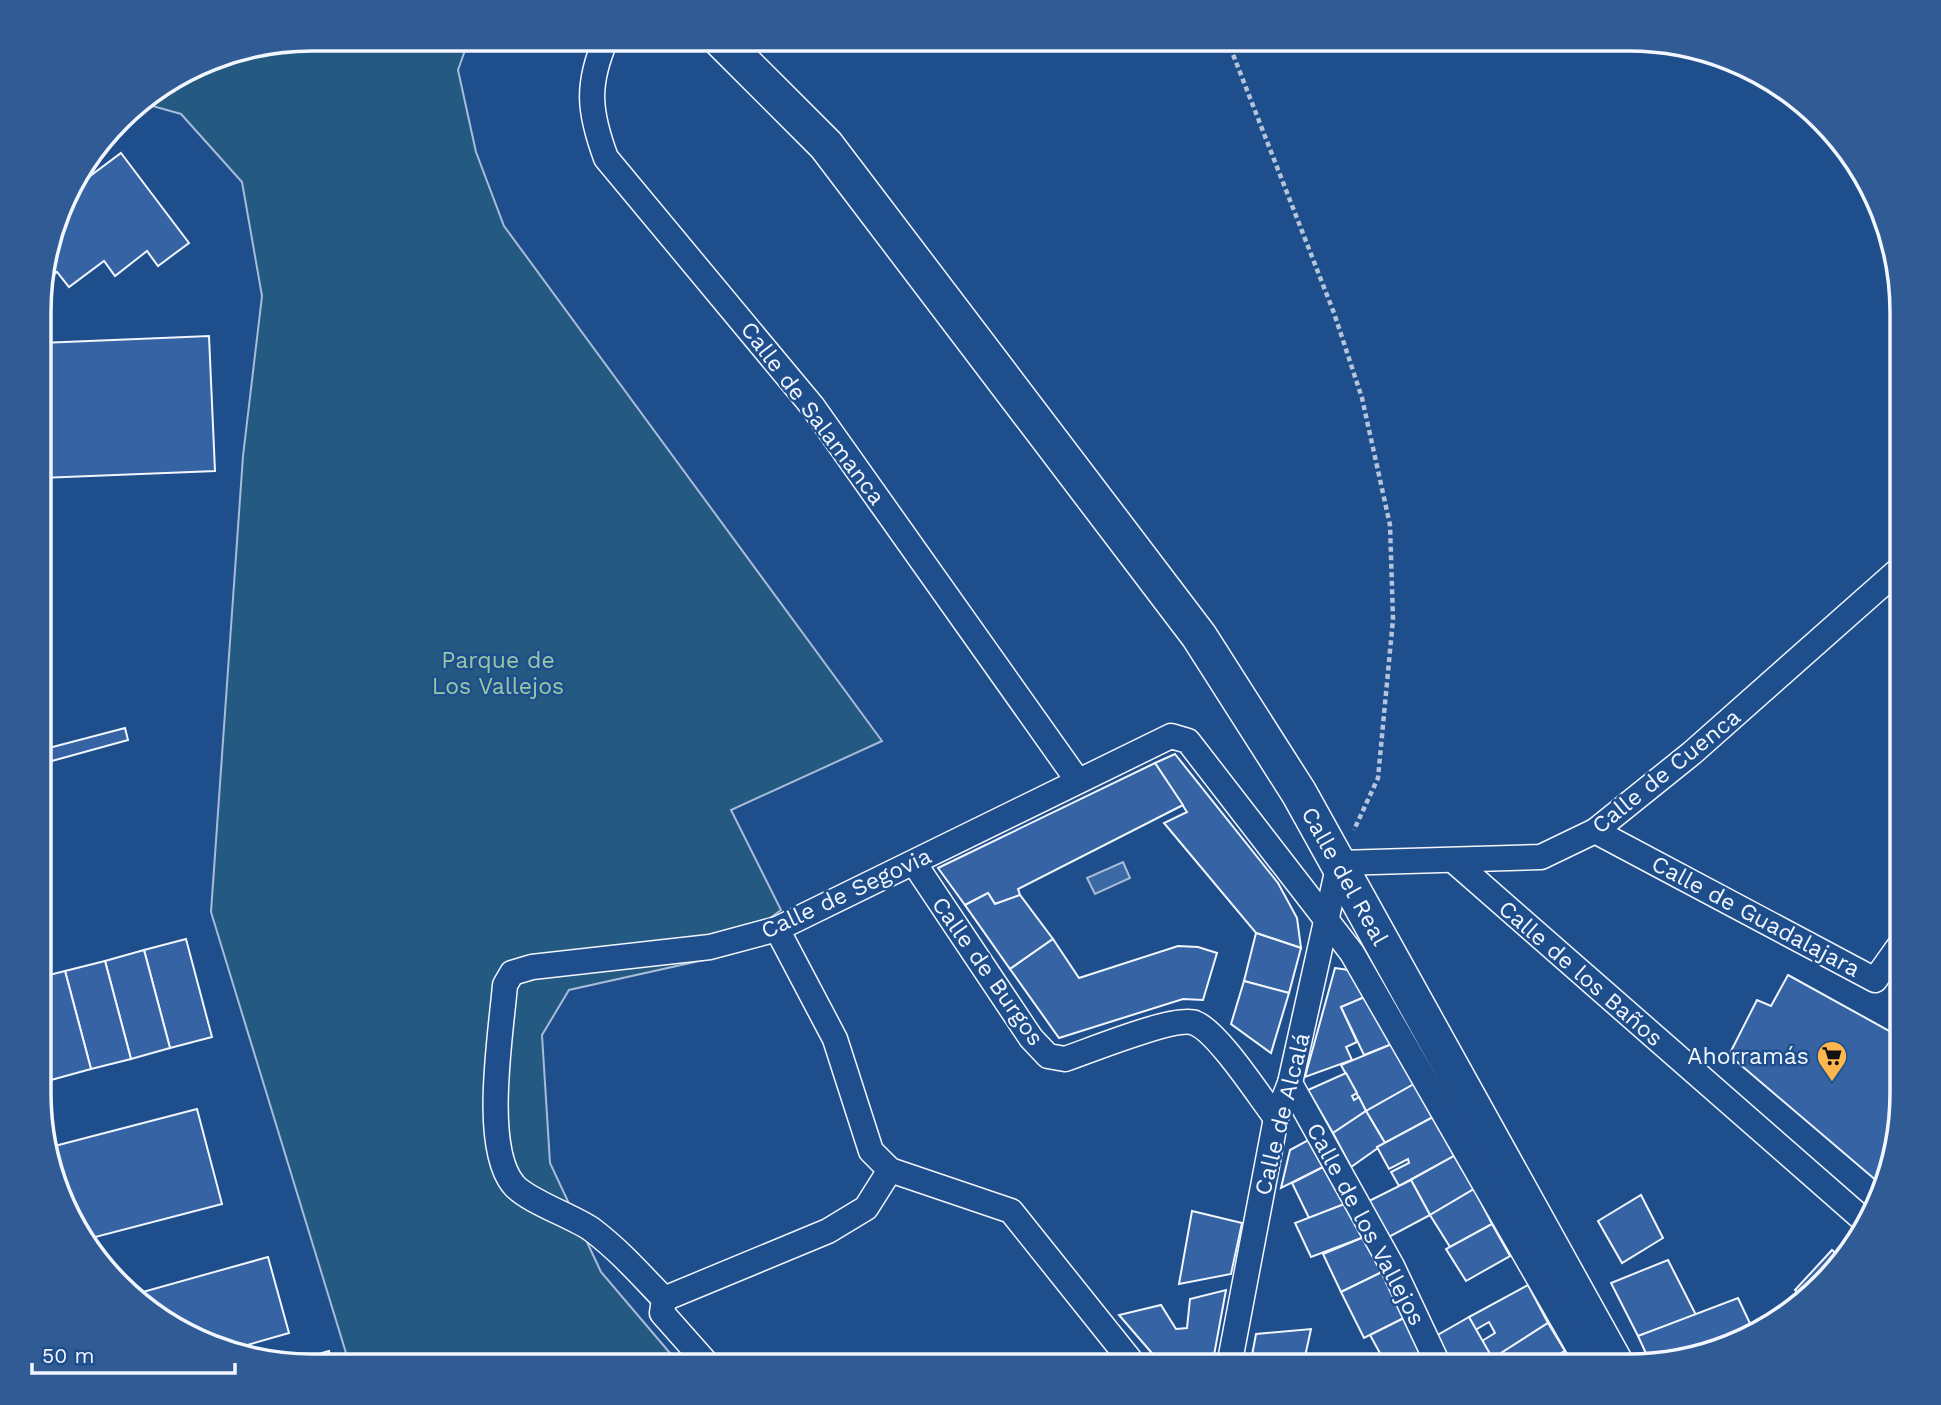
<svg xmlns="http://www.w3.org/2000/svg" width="1941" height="1405" font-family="'Work Sans',sans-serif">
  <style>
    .green { fill: #245a82; stroke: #a8bbd7; stroke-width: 2 }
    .water { fill: #3b69a3; stroke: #a8bbd7; stroke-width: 2 }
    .building { fill: #3563a3; stroke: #f2f6ff; stroke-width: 2 }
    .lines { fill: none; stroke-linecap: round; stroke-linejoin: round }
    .street-casing { stroke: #f2f6ff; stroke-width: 27 }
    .secondary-casing { stroke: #f2f6ff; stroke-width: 38 }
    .path { stroke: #b3c4dc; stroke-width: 4.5; stroke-dasharray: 5 3.5; stroke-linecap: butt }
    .street { stroke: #1f4e8c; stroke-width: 24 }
    .secondary { stroke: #1f4e8c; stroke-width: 35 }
    .labels { text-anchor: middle; stroke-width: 5; stroke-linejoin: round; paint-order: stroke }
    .street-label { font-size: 23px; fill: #f2f6ff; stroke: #1f4e8c }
    .park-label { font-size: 23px; fill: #97c8a6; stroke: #1f4e8c }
    .poi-label { font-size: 23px; fill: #f2f6ff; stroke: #1f4e8c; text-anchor: end }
    .rim { fill: none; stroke: #f2f6ff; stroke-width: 3.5 }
  </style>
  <rect width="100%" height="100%" fill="#1f4e8c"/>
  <!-- green -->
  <path class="green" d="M311 39H469L458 70 476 152 504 226 882 741 731 810 781 910 717 957 569 990 542 1035 550 1163 601 1272 681 1366H350L211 912 243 456 262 296 242 182 181 114 138 102 207 59Z"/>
  <!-- water -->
  <path class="water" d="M1123 862 1130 878 1095 894 1087 878Z"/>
  <!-- building -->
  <g class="building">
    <path d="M121 153 189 243 158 266 147 251 115 276 104 261 69 287 57 272 41 284 67 190 84 168 90 176Z"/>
    <path d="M209 336 215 471 41 478V343Z"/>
    <path d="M125 728 128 740 41 764V750Z"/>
    <path d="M1175 754 1278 883 1297 918 1301 948 1256 933 1164 823 1187 812 1155 763Z"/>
    <path d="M1155 763 1183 805 1018 889 1020 895 995 904 988 893 965 905 938 868Z"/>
    <path d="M988 893 995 904 1020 895 1053 939 1010 969 965 905Z"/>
    <path d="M1256 933 1301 948 1289 993 1244 981Z"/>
    <path d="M186 939 212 1037 170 1048 144 950Z"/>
    <path d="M1053 939 1079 978 1178 946 1198 947 1217 953 1203 1000 1183 999 1059 1038 1010 969Z"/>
    <path d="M144 950 170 1048 131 1059 105 961Z"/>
    <path d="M105 961 131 1059 91 1069 65 971Z"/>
    <path d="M1335 968 1355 971 1367 996 1341 1007 1357 1042 1346 1047 1352 1060 1305 1077Z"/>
    <path d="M65 971 91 1069 51 1080 41 1041V977Z"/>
    <path d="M1788 975 1902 1038V1111L1885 1188 1729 1055 1757 1000 1771 1006Z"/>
    <path d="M1244 981 1289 993 1271 1053 1231 1024Z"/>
    <path d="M1367 996 1392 1044 1364 1055 1341 1007Z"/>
    <path d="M41 1041 51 1080 41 1083Z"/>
    <path d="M1392 1044 1414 1084 1366 1111 1341 1065Z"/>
    <path d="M1346 1073 1357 1093 1352 1096 1354 1100 1359 1097 1366 1111 1333 1133 1308 1090Z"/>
    <path d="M1414 1084 1433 1117 1385 1143 1366 1111Z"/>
    <path d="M197 1109 222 1204 84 1240 75 1230 47 1148Z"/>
    <path d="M1366 1111 1385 1143 1351 1167 1333 1133Z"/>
    <path d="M1433 1117 1454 1156 1399 1186 1391 1172 1409 1163 1408 1159 1389 1169 1377 1147Z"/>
    <path d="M1312 1138 1327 1165 1281 1188 1290 1150Z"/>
    <path d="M1454 1156 1474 1189 1430 1215 1411 1180Z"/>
    <path d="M1327 1165 1347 1203 1309 1218 1292 1183Z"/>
    <path d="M1411 1180 1430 1215 1387 1238 1369 1201Z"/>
    <path d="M1474 1189 1492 1224 1450 1247 1430 1215Z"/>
    <path d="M1641 1195 1663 1238 1622 1263 1598 1221Z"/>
    <path d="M1347 1203 1364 1237 1311 1257 1295 1223Z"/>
    <path d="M1192 1211 1242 1223 1231 1274 1179 1284Z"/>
    <path d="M1492 1224 1510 1256 1466 1281 1446 1249Z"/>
    <path d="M1364 1237 1382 1272 1341 1292 1323 1254Z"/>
    <path d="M1832 1250 1845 1261 1802 1296 1795 1290Z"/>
    <path d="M268 1257 289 1333 223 1352 145 1310 132 1295Z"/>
    <path d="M1668 1260 1696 1315 1638 1336 1611 1283Z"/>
    <path d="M1382 1272 1406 1317 1364 1338 1341 1292Z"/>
    <path d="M1528 1285 1548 1323 1493 1359 1482 1341 1495 1333 1489 1322 1475 1330 1469 1317Z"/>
    <path d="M1226 1290 1212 1366H1163L1119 1315 1161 1305 1176 1329 1187 1328 1190 1299Z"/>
    <path d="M1738 1298 1755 1334 1750 1339 1650 1362 1638 1336Z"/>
    <path d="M1406 1317 1424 1356 1402 1366H1387L1370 1335Z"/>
    <path d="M1469 1317 1493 1359 1480 1366H1450L1436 1336Z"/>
    <path d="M1548 1323 1565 1351 1538 1366H1494L1490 1360Z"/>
    <path d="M1311 1329 1303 1366H1250L1256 1334Z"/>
    <path d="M329 1351 333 1366 283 1364Z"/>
    <path d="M1565 1351 1575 1366H1538Z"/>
    <path d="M1424 1356 1430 1366H1402Z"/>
  </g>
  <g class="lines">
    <!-- street casing -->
    <g class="street-casing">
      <g id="street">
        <path d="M606 39C586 85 589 112 606 158L813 407 1078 781"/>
        <path d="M1595 831 1875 980 1902 942"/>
        <path d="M1454 861 1866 1222"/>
        <path d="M914 863 1031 1038 1048 1056 1065 1059C1089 1051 1176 1015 1195 1023 1218 1032 1259 1096 1276 1118"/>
        <path d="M777 929 835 1039 871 1151 890 1170 1011 1211 1135 1366"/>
        <path d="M1290 1083 1392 1266 1439 1366"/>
        <path d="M664 1299 828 1231 866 1208 890 1170"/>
        <path d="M709 1366 662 1313 664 1299C641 1275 618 1249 591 1229 572 1216 525 1200 513 1184 482 1145 501 1034 505 985L512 973 532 967 710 947 777 929 1171 736 1188 741 1352 953 1589 1366"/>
        <path d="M1229 1366 1276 1118 1290 1083 1339 863 1541 857 1595 831 1692 753 1902 567"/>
      </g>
    </g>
    <!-- secondary casing -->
    <g class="secondary-casing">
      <path id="secondary" d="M720 39 826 145 1199 636 1299 793 1617 1366"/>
    </g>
    <!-- path -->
    <path class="path" d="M1227 39 1334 313 1362 398 1390 525 1393 619 1378 778 1354 830"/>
    <!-- street -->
    <use href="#street" class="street"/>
    <!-- secondary -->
    <use href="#secondary" class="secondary"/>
  </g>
  <!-- icons -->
  <defs>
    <g id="supermarket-pin" transform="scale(1.575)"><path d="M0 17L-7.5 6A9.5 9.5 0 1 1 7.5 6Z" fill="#ffb74d" stroke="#1f4e8c"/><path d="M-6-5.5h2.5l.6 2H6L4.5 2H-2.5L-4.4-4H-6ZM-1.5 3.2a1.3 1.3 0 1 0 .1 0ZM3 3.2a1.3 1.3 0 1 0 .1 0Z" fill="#111"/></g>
  </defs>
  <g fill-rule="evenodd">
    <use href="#supermarket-pin" x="1832" y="1056"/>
  </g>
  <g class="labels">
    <!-- street labels -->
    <g class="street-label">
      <text transform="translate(813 413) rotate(53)" y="8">Calle de Salamanca</text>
      <text transform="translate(1666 771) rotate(-39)" y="8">Calle de Cuenca</text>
      <text transform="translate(1345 876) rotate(61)" y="8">Calle del Real</text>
      <text transform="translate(846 893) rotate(-25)" y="8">Calle de Segovia</text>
      <text transform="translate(1756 916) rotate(28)" y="8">Calle de Guadalajara</text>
      <text transform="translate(988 971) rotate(55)" y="8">Calle de Burgos</text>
      <text transform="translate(1581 973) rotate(41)" y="8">Calle de los Baños</text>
      <text transform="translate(1282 1114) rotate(-76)" y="8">Calle de Alcalá</text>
      <text transform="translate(1366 1224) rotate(62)" y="8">Calle de los Vallejos</text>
    </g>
    <!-- park labels -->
    <g class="park-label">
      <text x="498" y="668">Parque de<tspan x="498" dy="26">Los Vallejos</tspan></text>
    </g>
    <!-- poi labels -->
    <g class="poi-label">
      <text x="1809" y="1064">Ahorramás</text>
    </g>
  </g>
  <!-- crop -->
  <path d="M0 0H1941V1405H0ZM312 51H1629A261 261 0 0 1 1890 312V1093A261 261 0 0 1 1629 1354H312A261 261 0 0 1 51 1093V312A261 261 0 0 1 312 51Z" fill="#305b95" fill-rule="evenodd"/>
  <path class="rim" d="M312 51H1629A261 261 0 0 1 1890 312V1093A261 261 0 0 1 1629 1354H312A261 261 0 0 1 51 1093V312A261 261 0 0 1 312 51Z"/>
  <!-- scale -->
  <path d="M32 1363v10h203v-10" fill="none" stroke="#f2f6ff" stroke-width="3.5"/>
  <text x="42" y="1363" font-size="21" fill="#f2f6ff" stroke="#1f4e8c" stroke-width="5" paint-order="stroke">50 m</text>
</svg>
